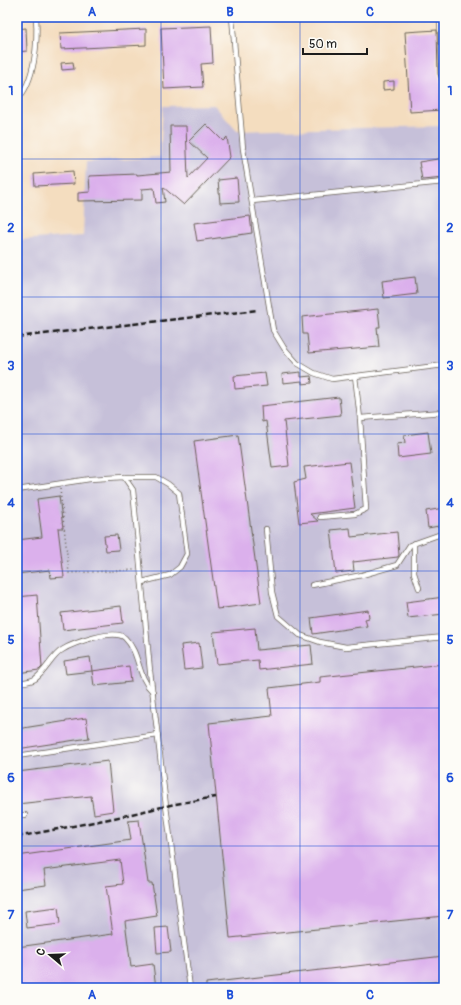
<svg xmlns="http://www.w3.org/2000/svg" width="461" height="1005" font-family="Pangolin,sans-serif">
  <style>
    .industrial { fill: #c6c0d9 }
    .building { fill: #dbb0ec }
    .lines { fill: none; stroke-linecap: round; stroke-linejoin: round }
    .service-casing { stroke: #686055; stroke-width: 6 }
    .path { stroke: #686055; stroke-width: 1.5; stroke-dasharray: 1 3; stroke-linecap: butt }
    .service { stroke: #fff; stroke-width: 4.5 }
    .rail { stroke: #1c1c1c; stroke-width: 2.5; stroke-dasharray: 6 3; stroke-linecap: butt }
    .grid { fill: none; stroke: #1d4ed8; stroke-width: 1; stroke-opacity: 0.55 }
    .neatline { fill: none; stroke: #1d4ed8; stroke-width: 1.5 }
    .grid-label { font-size: 13px; text-anchor: middle; font-weight: bold; fill: #1d4ed8 }
  </style>
  <rect width="100%" height="100%" fill="#fdfcf7"/>
  <filter id="ink" filterUnits="userSpaceOnUse"><feTurbulence type="fractalNoise" baseFrequency=".025" numOctaves="2"/><feDisplacementMap in="SourceGraphic" scale="8" xChannelSelector="R" yChannelSelector="G"/><feConvolveMatrix kernelMatrix="1 2 1 2 8 2 1 2 1" color-interpolation-filters="sRGB"/></filter>
  <filter id="wash" filterUnits="userSpaceOnUse"><feTurbulence type="fractalNoise" baseFrequency=".012" numOctaves="4" result="noise"/><feDisplacementMap in="SourceGraphic" scale="16" xChannelSelector="R" yChannelSelector="G"/><feGaussianBlur stdDeviation="0.9" result="paint"/><feColorMatrix in="noise" values="0 0 0 0 0 0 0 0 0 0 0 0 0 0 0 0 0 1.4 0 .05"/><feComposite in="paint" operator="in"/></filter>
  <g filter="url(#wash)">
    <rect width="100%" height="100%" fill="#f4ddbf"/>
    <!-- industrial -->
    <path class="industrial" d="M214 105 237 131 444 126V988H17V240L83 236 86 162 160 157 163 106Z"/>
    <g id="blocks">
      <!-- building -->
      <g class="building">
        <path d="M211 26 213 63 201 64 203 87 164 89 161 28Z"/>
        <path d="M26 28 27 51 17 52V29Z"/>
        <path d="M146 29V45L61 49 60 33Z"/>
        <path d="M437 30 438 74 441 83 442 110 410 112 405 32Z"/>
        <path d="M73 62 74 69 62 70 61 63Z"/>
        <path d="M394 81V89L383 90V82Z"/>
        <path d="M206 124 223 141 227 137 230 157 184 205 163 187 165 202 156 203 154 188 142 189V200L78 201V193L90 192 89 176 137 174V175L171 172 170 126H186L188 178 207 158 189 141Z"/>
        <path d="M444 158V178L422 180 419 162Z"/>
        <path d="M73 171 74 184 35 186 34 174Z"/>
        <path d="M237 178 239 202 220 203 218 180Z"/>
        <path d="M250 216 252 233 197 241 194 223Z"/>
        <path d="M415 277 417 294 384 298 382 281Z"/>
        <path d="M378 309 380 327H377L379 347 309 353 307 334H303L302 317Z"/>
        <path d="M301 372V377L311 376 312 383 302 384V381L283 383 282 374Z"/>
        <path d="M265 373 267 386 235 389 234 376Z"/>
        <path d="M339 397 341 415 284 421 289 466 272 468 266 421 262 422 261 406Z"/>
        <path d="M428 432 431 454 398 458 397 444 405 443 404 435Z"/>
        <path d="M238 435 261 603 217 609 194 441Z"/>
        <path d="M349 462 355 508 310 514 318 521 299 523 294 482 306 479 304 467Z"/>
        <path d="M59 496 63 528H58L64 577 51 578 50 570 17 574V540L42 537 37 499Z"/>
        <path d="M444 508V525L428 528 426 511Z"/>
        <path d="M350 528 351 537 397 532 399 555 398 557 353 562 354 571 336 573 331 530Z"/>
        <path d="M117 535 119 550 106 551 104 536Z"/>
        <path d="M37 595 42 667 39 670 17 673V597Z"/>
        <path d="M444 597V614L408 618 406 602Z"/>
        <path d="M121 606 123 623 63 630 61 613Z"/>
        <path d="M368 610 369 618 365 619 367 626 313 634 311 618Z"/>
        <path d="M255 628 257 650 311 645 313 664 259 670 258 660 217 664 213 632Z"/>
        <path d="M199 643 202 668 184 670 181 645Z"/>
        <path d="M90 657 92 671 66 674 64 661Z"/>
        <path d="M444 664V916L230 938 209 723 272 716 269 688 320 682V677Z"/>
        <path d="M129 666 131 682 94 686 92 671Z"/>
        <path d="M86 718 89 738 17 749V729Z"/>
        <path d="M108 761 113 811 94 814 91 796 17 804V772Z"/>
        <path d="M139 820 148 883H152L157 916 125 921 131 967 153 964 156 988H17V947L113 934 106 886 123 884 120 860 44 870 46 885 17 889V856L131 840 128 821Z"/>
        <path d="M58 907 60 924 27 928 25 911Z"/>
        <path d="M168 927 171 952 157 953 155 928Z"/>
        <path d="M444 956V981L378 988H206V983Z"/>
      </g>
    </g>
  </g>
  <g filter="url(#ink)">
    <use href="#blocks" fill-opacity="0" stroke="#686055" stroke-width="1"/>
    <g class="lines">
      <!-- service casing -->
      <g class="service-casing">
        <g id="service">
          <path d="M232 17 243 149 273 330 284 348 297 363 314 373 332 379 444 365"/>
          <path d="M440 17 442 74 444 82"/>
          <path d="M17 100C35 81 38 42 36 17"/>
          <path d="M252 201 444 182"/>
          <path d="M360 418 444 412"/>
          <path d="M444 435 443 436 442 455 444 463"/>
          <path d="M124 477H156L168 484 179 493 187 554 180 567 170 575 142 582"/>
          <path d="M17 490 90 479 124 477 133 490 150 671 166 806 190 988"/>
          <path d="M320 517 355 514 366 509 360 418 355 376"/>
          <path d="M266 529 272 592 278 616 300 635 320 642 346 647 444 637"/>
          <path d="M414 543V573L419 588"/>
          <path d="M312 585 362 575 397 565 410 545 444 533"/>
          <path d="M17 683C22 682 30 682 35 679 46 671 52 656 62 650 73 643 115 628 125 638 141 654 136 675 153 692"/>
          <path d="M17 756 158 735"/>
          <path d="M17 815H25"/>
        </g>
      </g>
      <!-- path -->
      <path class="path" d="M60 489 69 573 134 570"/>
      <!-- service -->
      <use href="#service" class="service"/>
      <!-- rail -->
      <g class="rail">
        <path d="M17 337 258 310"/>
        <path d="M17 837 114 818 175 804 216 797"/>
      </g>
    </g>
  </g>
  <!-- grid -->
  <path class="grid" d="M161 17V988M300 17V988M17 159H444M17 297H444M17 434H444M17 571H444M17 708H444M17 846H444"/>
  <!-- margin -->
  <rect width="461" height="1005" fill="none" stroke="#fdfcf7" stroke-width="44"/>
  <!-- north arrow -->
  <g transform="translate(50 955) rotate(289)" stroke="#fdfcf7" stroke-width="3" paint-order="stroke">
  <path d="M0-3L7 15L0 10L-7 15Z" fill="#1c1c1c"/>
  <text y="-6" font-size="11" font-weight="bold" text-anchor="middle" fill="#1c1c1c">С</text>
  </g>
  <!-- scale -->
  <path d="M303 48v6h64v-6" fill="none" stroke="#1c1c1c" stroke-width="2"/>
  <text x="309" y="48" font-size="12" fill="#1c1c1c" stroke="#fdfcf7" stroke-width="3" paint-order="stroke">50 m</text>
  <rect x="22" y="22" width="417" height="961" class="neatline"/>
  <g class="grid-label">
    <text x="92" y="16">A</text>
    <text x="230" y="16">B</text>
    <text x="370" y="16">C</text>
    <text x="11" y="95">1</text>
    <text x="450" y="95">1</text>
    <text x="11" y="232">2</text>
    <text x="450" y="232">2</text>
    <text x="11" y="370">3</text>
    <text x="450" y="370">3</text>
    <text x="11" y="507">4</text>
    <text x="450" y="507">4</text>
    <text x="11" y="644">5</text>
    <text x="450" y="644">5</text>
    <text x="11" y="782">6</text>
    <text x="450" y="782">6</text>
    <text x="11" y="919">7</text>
    <text x="450" y="919">7</text>
    <text x="92" y="999">A</text>
    <text x="230" y="999">B</text>
    <text x="370" y="999">C</text>
  </g>
</svg>
